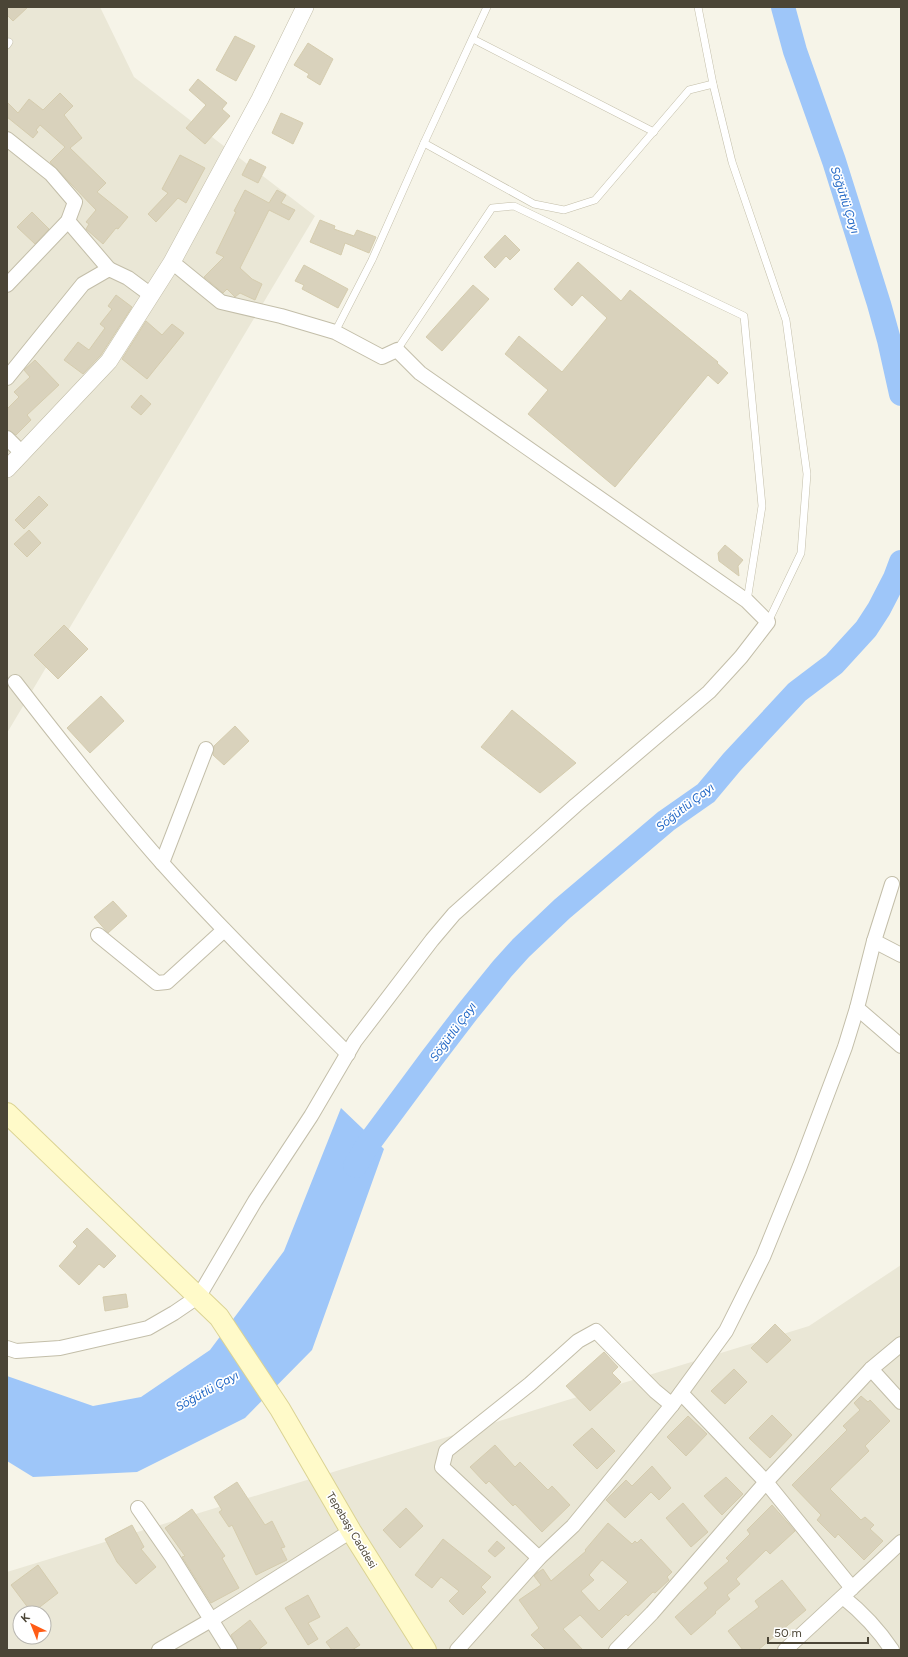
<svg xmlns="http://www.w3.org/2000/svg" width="908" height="1657" font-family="Figtree,sans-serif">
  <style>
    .residential { fill: #eae7d6; fill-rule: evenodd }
    .water { fill: #9ec6f9 }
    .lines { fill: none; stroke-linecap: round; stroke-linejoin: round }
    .river { stroke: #9ec6f9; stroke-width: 24 }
    .building { fill: #d9d2bc; stroke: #d5ccae; fill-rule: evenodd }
    .service-casing { stroke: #c3bea9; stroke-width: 8 }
    .minor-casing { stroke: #c3bea9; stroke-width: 16 }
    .tertiary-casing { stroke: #c3bea9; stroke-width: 18 }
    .secondary-casing { stroke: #dbd393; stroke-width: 22 }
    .service { stroke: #fff; stroke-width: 7 }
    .minor { stroke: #fff; stroke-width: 14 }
    .tertiary { stroke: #fff; stroke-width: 17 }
    .secondary { stroke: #fffac9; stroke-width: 20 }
    .labels { text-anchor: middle; stroke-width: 3.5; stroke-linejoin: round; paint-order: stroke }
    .street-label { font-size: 11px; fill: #4b4536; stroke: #fff }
    .water-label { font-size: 12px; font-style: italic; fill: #2167c5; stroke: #fff }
  </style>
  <rect width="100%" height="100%" fill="#f6f4e8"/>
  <!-- residential -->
  <g class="residential">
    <path d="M7 7H100L134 77 315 216 7 733Z"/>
    <path d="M901 1265V1650H7V1572L809 1326ZM20 1613H44V1637H20Z"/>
  </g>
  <!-- water -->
  <path class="water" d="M341 1108 384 1149 312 1350 245 1418 137 1472 33 1477 7 1461V1376L93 1406 141 1397 210 1350 284 1251Z"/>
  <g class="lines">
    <!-- river -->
    <g class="river">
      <path d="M783 7 795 51 834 161 879 304 889 340 901 394"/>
      <path d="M355 1166 369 1143 432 1058 468 1011 502 969 521 948 562 909 666 821 706 793 732 762 797 692 834 664 866 629 879 609 895 578 901 562"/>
    </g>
  </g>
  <!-- building -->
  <g class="building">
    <path d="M7 7H28L13 21 7 15Z"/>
    <path d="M235 36 255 46 236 81 216 70Z"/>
    <path d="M308 43 333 59 320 85 307 77 309 74 294 65Z"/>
    <path d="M198 79 227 103 222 109 230 116 205 144 186 128 206 105 189 90Z"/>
    <path d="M60 93 73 106 64 115 82 138 70 148 106 183 97 192 128 217 118 229 116 228 103 244 86 229 89 224 86 222 96 210 50 162 65 147 40 125 36 130 38 132 33 138 7 117V102L18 113 29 99 43 110Z"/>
    <path d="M281 113 303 123 293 144 272 133Z"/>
    <path d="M180 155 205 168 186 203 178 198 156 222 148 214 168 193 162 189Z"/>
    <path d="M250 159 266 167 258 183 242 175Z"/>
    <path d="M245 190 269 203 277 190 286 195 281 203 295 210 289 220 269 210 240 268 252 279 262 284 255 300 240 293 235 297 227 289 223 293 204 277 224 257 216 253 236 212 234 211Z"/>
    <path d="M32 212 49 229 35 244 17 227Z"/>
    <path d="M320 220 335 226 334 229 354 236 357 230 376 237 369 253 345 243 341 255 310 242Z"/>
    <path d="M505 235 520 250 510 260 506 256 495 268 484 257Z"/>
    <path d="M578 262 621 301 630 290 718 362 717 363 728 373 718 384 708 375 615 487 528 414 548 390 505 354 519 336 562 372 607 318 582 295 572 306 554 289Z"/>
    <path d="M304 265 348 289 338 308 302 289 304 285 295 281Z"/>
    <path d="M473 285 489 299 442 351 426 337Z"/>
    <path d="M116 295 132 307 101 355 83 374 64 360 78 342 89 350 105 328 100 324 112 309 108 306Z"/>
    <path d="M146 321 162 335 172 324 184 333 147 379 122 359Z"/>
    <path d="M35 360 59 385 27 415 31 420 16 435 7 430V409L19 397 14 392 30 377 24 370Z"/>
    <path d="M141 395 151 404 141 415 131 407Z"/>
    <path d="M39 496 48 505 24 529 15 520Z"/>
    <path d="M29 530 41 543 27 557 14 544Z"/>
    <path d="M725 545 743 560 738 566 739 576 719 561 718 553Z"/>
    <path d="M64 625 88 649 58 679 34 655Z"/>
    <path d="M101 696 124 721 90 753 67 728Z"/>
    <path d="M512 710 576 763 540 793 481 747Z"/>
    <path d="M235 726 249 741 224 765 213 755 214 746Z"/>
    <path d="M113 901 127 916 108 933 94 917Z"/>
    <path d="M87 1228 116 1256 104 1268 99 1264 79 1285 59 1266 77 1246 73 1242Z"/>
    <path d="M126 1294 128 1307 105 1311 103 1297Z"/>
    <path d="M775 1324 791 1340 767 1363 751 1348Z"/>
    <path d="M604 1352 618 1367 612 1373 621 1382 590 1411 566 1386Z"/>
    <path d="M734 1369 747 1382 725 1404 711 1391Z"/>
    <path d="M861 1396 868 1402 870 1400 890 1421 865 1446 869 1451 830 1489 861 1520 865 1517 874 1525 870 1529 883 1541 864 1560 838 1534 835 1538 817 1520 821 1515 792 1485 847 1430 843 1426 860 1410 854 1403Z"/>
    <path d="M772 1415 792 1435 770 1458 749 1438Z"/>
    <path d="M688 1416 707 1434 686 1456 667 1437Z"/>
    <path d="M592 1428 615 1451 597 1469 573 1445Z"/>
    <path d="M495 1445 515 1467 520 1462 548 1490 552 1486 570 1505 542 1532 515 1504 513 1506 489 1481 486 1484 470 1467Z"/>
    <path d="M652 1466 671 1488 659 1500 651 1492 625 1518 606 1500 626 1480 632 1486Z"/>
    <path d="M726 1477 743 1494 722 1515 704 1496Z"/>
    <path d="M237 1482 265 1525 272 1521 285 1547 281 1548 287 1560 256 1575 232 1525 229 1527 219 1512 222 1510 214 1497Z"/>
    <path d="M683 1503 708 1532 691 1547 666 1518Z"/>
    <path d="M772 1505 795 1531 770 1554 766 1550 736 1579 740 1584 727 1595 730 1599 715 1612 716 1613 691 1635 675 1617 708 1588 704 1583 729 1561 726 1558 750 1534 747 1530Z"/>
    <path d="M406 1508 423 1526 400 1548 383 1530Z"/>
    <path d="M192 1509 225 1556 222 1558 239 1588 211 1603 182 1557 185 1556 165 1528Z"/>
    <path d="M608 1523 632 1544 635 1541 637 1543 641 1539 672 1572 667 1577 669 1580 655 1593 653 1592 628 1616 626 1614 602 1638 580 1615 563 1629 583 1650H546L531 1635 539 1628 519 1600 541 1585 534 1576 537 1573 543 1569 551 1581 586 1551 585 1550ZM602 1560 628 1582 599 1611 581 1591 594 1580 589 1575Z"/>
    <path d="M132 1525 144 1547 141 1549 156 1567 136 1584 117 1562 105 1539Z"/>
    <path d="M443 1539 491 1577 481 1587 486 1592 463 1615 449 1601 459 1591 441 1577 432 1588 415 1575Z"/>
    <path d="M497 1541 505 1548 495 1557 488 1551Z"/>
    <path d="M38 1565 58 1593 32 1613 11 1585Z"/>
    <path d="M782 1580 806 1610 758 1650H743L728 1631 759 1607 755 1601Z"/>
    <path d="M308 1595 320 1617 308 1623 318 1639 308 1645 285 1608Z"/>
    <path d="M250 1620 267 1643 258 1650H238L231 1635Z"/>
    <path d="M347 1627 360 1645 352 1650H332L326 1642Z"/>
  </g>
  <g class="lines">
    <!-- service casing -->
    <g class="service-casing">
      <g id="service">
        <path d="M698 7 713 84 732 162 786 320 807 474 801 553 768 622"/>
        <path d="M473 39 654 132"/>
        <path d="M7 45 9 42"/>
        <path d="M424 143 534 204 564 210 595 200 689 90 713 84"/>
        <path d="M335 332 372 260 424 143 487 7"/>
        <path d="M397 350 492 208 514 206 744 316 762 506 747 601"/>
      </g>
    </g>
    <!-- minor casing -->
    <g class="minor-casing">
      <g id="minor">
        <path d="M7 139 51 174 75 202 68 221 7 285"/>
        <path d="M68 221 109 269"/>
        <path d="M7 378 83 284 109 269 128 278 151 295"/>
        <path d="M7 438 22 453"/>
        <path d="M15 682C63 744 111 805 162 863 221 929 285 991 348 1054"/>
        <path d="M162 863 206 749"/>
        <path d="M892 884 874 941 901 955"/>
        <path d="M98 935 157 983 167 982 224 930"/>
        <path d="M874 941 857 1008 901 1046"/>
        <path d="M7 1348 16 1351 60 1348 148 1328 174 1313 199 1296 255 1201 311 1116 355 1041 432 940 454 914 576 805 709 692 741 657 768 622 747 601 420 373 397 350 382 357 335 332 281 316 221 302 172 262"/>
        <path d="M871 1369 901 1402"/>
        <path d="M681 1393 766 1482 852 1588 901 1542"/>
        <path d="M138 1508 172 1557 230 1650"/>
        <path d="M539 1558 442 1467 446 1451 530 1384 578 1341 596 1331 655 1391 672 1405 726 1331 763 1257 800 1166 845 1047 857 1008"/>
        <path d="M843 1597C863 1613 878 1629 892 1650"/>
        <path d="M159 1650 211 1620 351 1531"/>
        <path d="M457 1650 539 1558 573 1526 672 1405"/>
        <path d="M616 1650 652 1613 766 1482 871 1369 901 1344"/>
        <path d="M785 1650 852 1588"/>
      </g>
    </g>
    <!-- tertiary casing -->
    <g class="tertiary-casing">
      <path id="tertiary" d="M7 469 109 361 172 262 260 99 305 7"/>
    </g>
    <!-- secondary casing -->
    <g class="secondary-casing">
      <path id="secondary" d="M7 1113 219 1317 280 1409 351 1531 426 1650"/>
    </g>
    <!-- service -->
    <use href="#service" class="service"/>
    <!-- minor -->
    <use href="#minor" class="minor"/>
    <!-- tertiary -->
    <use href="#tertiary" class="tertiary"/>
    <!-- secondary -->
    <use href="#secondary" class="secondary"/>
  </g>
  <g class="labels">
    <!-- street labels -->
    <g class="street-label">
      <text transform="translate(352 1530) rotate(59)" y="4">Tepebaşı Caddesi</text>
    </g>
    <!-- water labels -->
    <g class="water-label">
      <text transform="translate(845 200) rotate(72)" y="4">Söğütlü Çayı</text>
      <text transform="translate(685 807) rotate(-38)" y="4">Söğütlü Çayı</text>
      <text transform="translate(453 1032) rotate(-54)" y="4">Söğütlü Çayı</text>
      <text transform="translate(207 1391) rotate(-29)" y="4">Söğütlü Çayı</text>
    </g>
  </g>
  <!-- border -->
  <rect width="908" height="1657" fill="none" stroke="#4b4536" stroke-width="16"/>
  <!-- north arrow -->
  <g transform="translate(32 1625) rotate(317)"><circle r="19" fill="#ffffff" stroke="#b7b5af"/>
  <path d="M0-3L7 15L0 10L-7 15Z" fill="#ff5c16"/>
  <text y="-6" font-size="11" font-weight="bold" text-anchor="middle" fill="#4b4536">K</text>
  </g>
  <!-- scale -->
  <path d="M768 1637v6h100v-6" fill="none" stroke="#4b4536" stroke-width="2"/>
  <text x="774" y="1637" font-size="12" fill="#4b4536" stroke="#ffffff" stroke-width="3" paint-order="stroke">50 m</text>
</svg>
